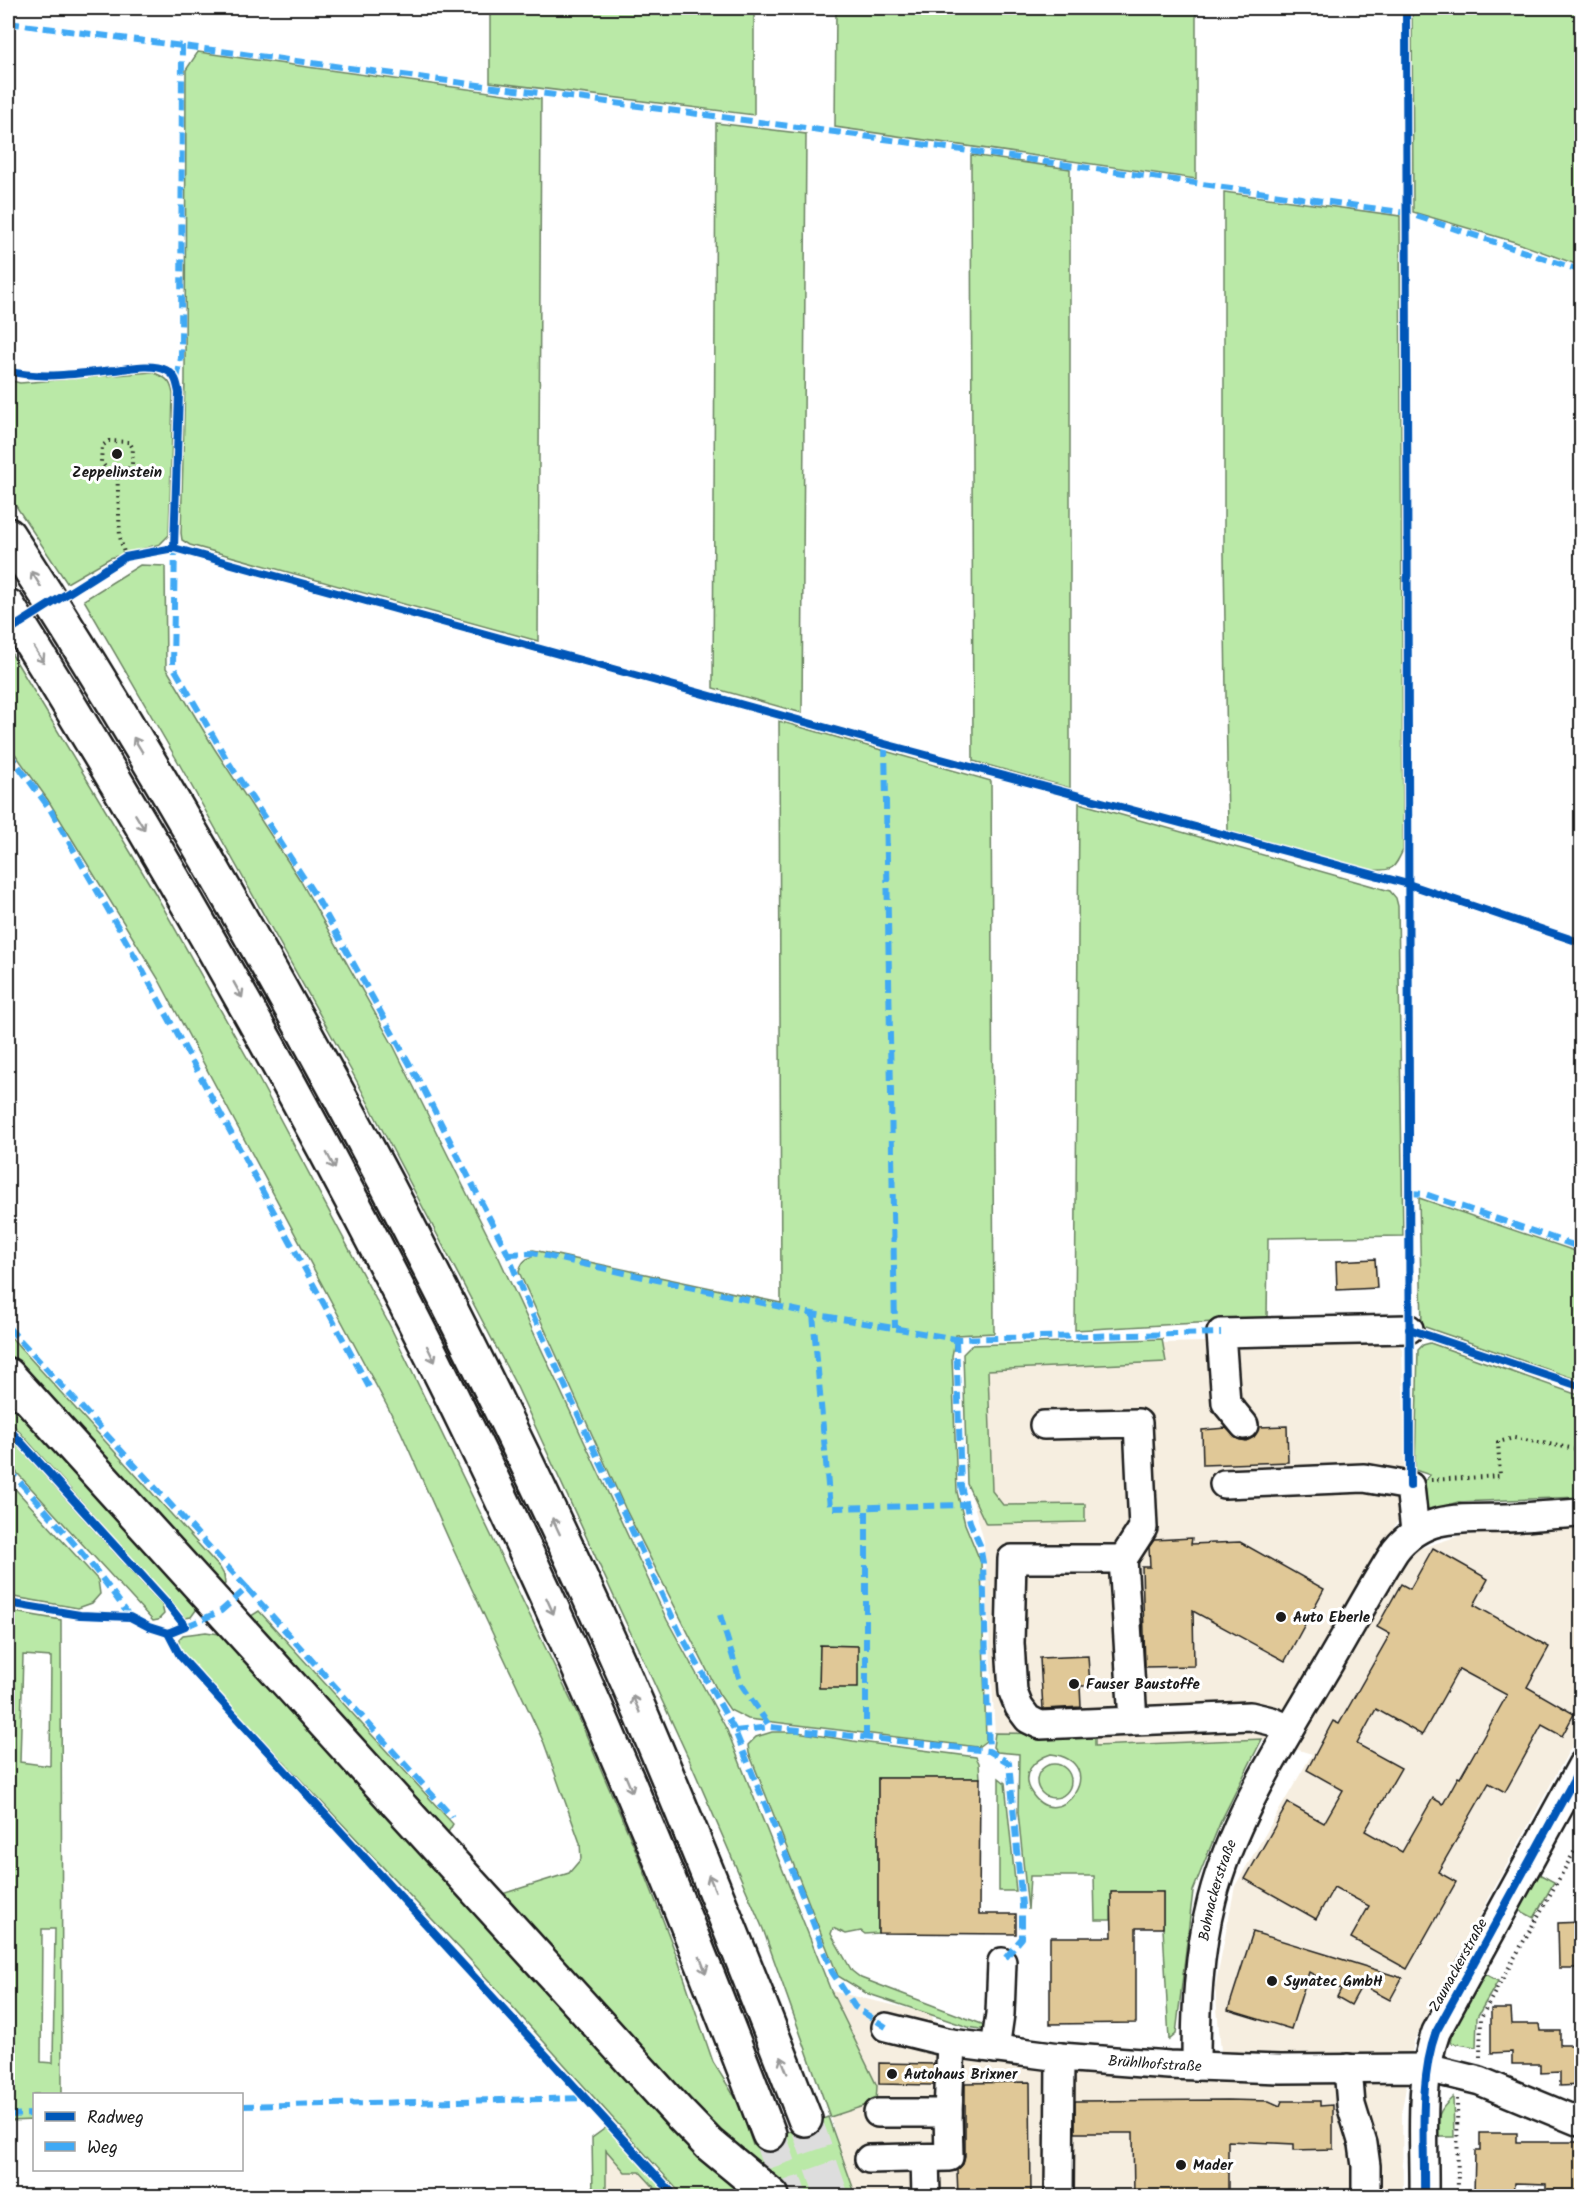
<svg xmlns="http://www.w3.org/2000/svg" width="1589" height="2204" font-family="Kalam,sans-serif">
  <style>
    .built { fill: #f6eee0 }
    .green { fill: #bae9a7; stroke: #6b8262; stroke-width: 1.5; fill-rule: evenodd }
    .building { fill: #e0c897; stroke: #1c1c1c; stroke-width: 1.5; fill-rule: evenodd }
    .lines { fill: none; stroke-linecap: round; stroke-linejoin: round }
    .highway-tunnel { stroke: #ddd; stroke-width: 33; stroke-dasharray: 33 16; stroke-linecap: butt }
    .minor-casing { stroke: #1c1c1c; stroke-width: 32 }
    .major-casing { stroke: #1c1c1c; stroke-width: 38 }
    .highway-casing { stroke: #1c1c1c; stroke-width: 38 }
    .path { stroke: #1c1c1c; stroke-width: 4; stroke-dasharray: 1.5 4.5; stroke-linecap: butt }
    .minor { stroke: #fff; stroke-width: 27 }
    .major { stroke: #fff; stroke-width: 33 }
    .highway { stroke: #fff; stroke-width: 33 }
    .quiet { stroke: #3fa9f5; stroke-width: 6; stroke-dasharray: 12 6; stroke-linecap: butt }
    .cycleway-casing { stroke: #fff; stroke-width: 11 }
    .cycleway { stroke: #0057b8; stroke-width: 8 }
    .oneway { stroke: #999 }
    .poi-dot { fill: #1c1c1c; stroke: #fff; stroke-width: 2 }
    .labels { text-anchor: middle; stroke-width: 6; stroke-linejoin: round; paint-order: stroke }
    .poi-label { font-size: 15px; font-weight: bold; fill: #1c1c1c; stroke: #fff; text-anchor: start }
    .street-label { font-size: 15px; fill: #1c1c1c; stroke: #fff }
  </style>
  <rect width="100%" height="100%" fill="#fff"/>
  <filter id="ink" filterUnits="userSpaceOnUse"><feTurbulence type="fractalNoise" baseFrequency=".0167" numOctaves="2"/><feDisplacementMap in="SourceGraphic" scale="12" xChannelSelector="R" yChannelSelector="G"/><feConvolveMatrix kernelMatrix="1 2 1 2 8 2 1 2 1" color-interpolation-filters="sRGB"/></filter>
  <g filter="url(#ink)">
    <!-- built -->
    <g class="built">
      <path d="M1393 1337 1402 1349 1407 1507 1394 1527 1421 1548 1462 1535 1582 1529 1581 1729 1498 1881 1414 2041 1402 2110 1403 2196H854L830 2117 876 2102 877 2086 831 1991 932 2014 940 2058 1032 2069 1224 2082 1215 1988 1235 1886 1312 1754 1262 1739 1094 1746 1095 1734 995 1733 984 1541 968 1483 973 1348Z"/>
      <path d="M605 2149 625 2172H640L662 2196H606Z"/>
    </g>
    <!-- green -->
    <g class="green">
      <path d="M490 8H754V115L490 82Z"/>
      <path d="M836 8H1196V179L835 127Z"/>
      <path d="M1412 8H1581V266L1515 242 1413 212Z"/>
      <path d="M198 52 541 99 538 641 190 545 182 540 181 533 185 380 186 70Z"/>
      <path d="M716 123 806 134 802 713 713 688Z"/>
      <path d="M971 155 1070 169V788L973 761Z"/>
      <path d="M1224 192 1400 216 1403 850C1394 869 1393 871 1372 870L1228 831 1224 554Z"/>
      <path d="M152 372C165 377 171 380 173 394L169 535 160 544 110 558 67 583 8 494V380L20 383 45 381Z"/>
      <path d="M140 565 165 566 166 668 214 748 300 880 394 1047 499 1258 667 1620 727 1730 831 1991 877 2086 876 2102 830 2117 763 1929 689 1759 517 1387 352 1072 177 760 84 600Z"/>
      <path d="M8 648 155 893 253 1068 390 1326 576 1711 639 1858 676 1954 713 2062 738 2102 753 2145 828 2117 856 2196H800L761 2169 675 2092 502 1894 569 1873 581 1859 580 1843 544 1743 454 1551 401 1432 159 980 48 800 8 744Z"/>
      <path d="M779 721 991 781 994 1333 956 1335 952 1356 957 1492 965 1524 981 1563 986 1741 978 1747 748 1719 730 1710 719 1694 625 1508 519 1272C521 1264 524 1259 532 1257L533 1250 781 1303Z"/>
      <path d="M1079 803 1390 891 1396 898 1398 906 1403 1236 1268 1238 1267 1319 1075 1330Z"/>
      <path d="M1419 1198 1581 1253V1381L1422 1326Z"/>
      <path d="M8 1334 220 1568 224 1575 225 1584 222 1586 212 1583 8 1358Z"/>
      <path d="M1162 1339 1166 1362 988 1370 992 1491 1003 1505 1085 1504V1522L986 1524 967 1484 963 1354 972 1345Z"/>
      <path d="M1430 1343 1581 1396V1497L1458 1502 1425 1512 1421 1485 1430 1475 1415 1470 1418 1350 1423 1345Z"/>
      <path d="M8 1395 199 1606 191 1617 185 1618 8 1419Z"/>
      <path d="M8 1435 162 1605 164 1614 158 1620 153 1621 8 1463Z"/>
      <path d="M8 1481 98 1580 100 1594 92 1603 78 1608 8 1596Z"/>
      <path d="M8 1611 61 1620 62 2094H34V2120L8 2121ZM23 1655 51 1657 50 1766 20 1762ZM42 1929H55L53 2063 41 2062Z"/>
      <path d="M259 1611 453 1824 446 1836 254 1626 251 1616Z"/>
      <path d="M206 1632 226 1635 714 2169 745 2196H683L463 1952 184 1656 179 1646V1639L183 1635Z"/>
      <path d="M772 1732H797L853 1741 976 1757 979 1763 980 1778H878V1933L865 1934 861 1931 846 1934 833 1928 831 1934 852 1971 861 1978 987 2026 986 2030 968 2027 866 1993 838 1976 749 1753 748 1745 756 1737Z"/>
      <path d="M995 1733 1095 1734V1746L1262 1739 1220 1823 1193 1891 1176 2034 1169 2040 1163 1928V1892H1112L1111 1920H1095L1094 1876H1030L1028 1910 1018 1812 1019 1754 997 1752 993 1747ZM1051 1754C1113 1762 1059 1838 1031 1792 1019 1774 1035 1759 1051 1754Z"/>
      <circle cx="1054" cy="1781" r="17"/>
      <path d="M999 1778 1005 1783 1016 1891H999Z"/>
      <path d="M1539 1874 1554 1882 1534 1918 1519 1910Z"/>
      <path d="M1483 1973 1498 1981 1477 2017 1476 2047 1450 2043 1453 2027Z"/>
      <path d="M1453 2097 1454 2137H1437C1437 2116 1438 2111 1453 2097Z"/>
      <path d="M607 2127 670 2196H662L640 2172H625L606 2150V2196H593L592 2138Z"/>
    </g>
    <!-- building -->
    <g class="building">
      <path d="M1375 1259 1377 1288 1337 1290 1336 1261Z"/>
      <path d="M1287 1426 1288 1462 1203 1465 1202 1430 1226 1428 1238 1439 1246 1441 1254 1437 1259 1427Z"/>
      <path d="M1192 1538 1191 1544 1240 1542 1324 1589 1285 1661 1193 1611 1194 1666 1145 1667 1142 1567H1150L1149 1547 1154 1540Z"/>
      <path d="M1433 1548 1488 1579 1474 1605 1549 1647 1527 1687 1574 1714 1562 1736 1542 1725 1505 1792 1489 1783 1438 1872 1456 1882 1407 1969 1351 1938 1369 1906 1334 1887 1316 1919 1245 1879 1288 1803 1324 1823 1343 1790 1307 1770 1333 1721 1339 1724 1390 1634 1377 1627 1401 1584 1410 1589ZM1459 1669 1507 1695 1460 1778 1458 1777 1443 1804 1433 1798 1402 1852 1365 1831 1401 1768 1357 1744 1376 1709 1422 1735Z"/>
      <path d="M820 1645 858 1646V1688H819Z"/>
      <path d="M1088 1656 1090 1686H1080L1081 1707 1043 1709 1040 1658Z"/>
      <path d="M878 1778H980L979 1914H1016V1934L878 1933Z"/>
      <path d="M1111 1892H1163V1928H1136V2023L1050 2024V1937H1112Z"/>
      <path d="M1581 1922V1968H1559L1558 1923Z"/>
      <path d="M1253 1932 1325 1954 1402 1978 1390 2000 1362 1985 1351 2005 1337 1997 1341 1989 1309 1972 1291 2029 1228 2010Z"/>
      <path d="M1491 2009H1511L1512 2024H1539L1540 2031H1560V2045H1581V2085L1560 2086V2072L1540 2073V2064H1512V2052L1491 2053Z"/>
      <path d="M879 2063 934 2064 933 2085 879 2084Z"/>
      <path d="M1030 2082 1031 2196H958L957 2170 963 2164 965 2157V2083Z"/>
      <path d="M1228 2100 1269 2101 1280 2106 1282 2101H1320V2106L1333 2105V2149L1294 2150V2144L1228 2141V2196H1134L1133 2133H1075V2101Z"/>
      <path d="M1480 2133H1517V2142H1581V2196H1546V2184L1514 2183 1513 2196H1474L1475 2151H1480Z"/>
    </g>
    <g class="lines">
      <!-- highway-tunnel -->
      <g class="highway-tunnel">
        <path d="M805 2119 832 2196"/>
        <path d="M769 2134 790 2196"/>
      </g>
      <!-- minor casing -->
      <g class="minor-casing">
        <g id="minor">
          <path d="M1044 1425 1138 1423 1143 1528 1123 1559"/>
          <path d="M1244 1425 1226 1403 1221 1333 1409 1329"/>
          <path d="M1224 1484 1364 1478 1410 1486 1415 1531"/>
          <path d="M1133 1721 1123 1559H1012L1010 1643 1013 1692 1019 1707 1028 1719 1040 1725 1250 1716 1271 1721 1290 1729"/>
          <path id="s1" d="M886 2027 951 2043 1060 2057 1169 2065 1280 2069 1427 2068 1480 2081 1582 2123"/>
          <path d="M995 2049 1000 2014 1002 1962"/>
          <path id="s2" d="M1196 2066C1196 2010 1198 1954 1212 1899 1233 1817 1282 1744 1324 1672 1348 1632 1370 1590 1395 1551 1424 1513 1464 1519 1507 1518 1532 1517 1556 1514 1582 1513"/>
          <path d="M1348 2068 1351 2105 1363 2144 1366 2166V2196"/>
          <path d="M878 2113H948"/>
          <path d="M925 2158 926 2196"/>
          <path d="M869 2159 949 2157 948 2113 951 2043"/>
          <path d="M1059 2196 1060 2057"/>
          <path d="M1424 2196C1425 2145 1418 2081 1436 2032L1582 1765"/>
        </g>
      </g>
      <!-- major casing -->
      <g class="major-casing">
        <path id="major" d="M8 1375 679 2113 709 2144 772 2196"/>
      </g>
      <!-- highway casing -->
      <g class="highway-casing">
        <g id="highway">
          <path d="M8 535C144 744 269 962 386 1183 471 1346 553 1512 627 1681 690 1826 748 1972 805 2119"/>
          <path d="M8 606C180 880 339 1162 480 1454 587 1676 682 1904 769 2134"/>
        </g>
      </g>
      <!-- path -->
      <g class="path">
        <path d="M117 469 127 470 132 464 133 448 129 442 109 441 102 446 101 462 107 469H117L120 537 125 557"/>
        <path d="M1431 1480 1500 1476 1498 1442 1514 1438 1582 1450"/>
        <path d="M1480 2057 1481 2017 1582 1838"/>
        <path d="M1457 2099 1458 2196"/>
      </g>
      <!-- minor -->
      <use href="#minor" class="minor"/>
      <!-- major -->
      <use href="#major" class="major"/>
      <!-- highway -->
      <use href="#highway" class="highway"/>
      <!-- quiet -->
      <g class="quiet">
        <path d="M8 23 835 132 1407 213 1582 271"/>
        <path d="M177 379 181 358 182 45"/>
        <path d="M175 544 173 666 227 760 318 900 423 1088 508 1254 523 1293 590 1441 680 1633 735 1731 803 1897 832 1972 855 2007 886 2027"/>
        <path d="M885 744 895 1328"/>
        <path d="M8 752 50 809 137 960 369 1387"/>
        <path d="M1409 1193 1425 1194 1582 1248"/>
        <path d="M508 1254 533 1253 813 1314 956 1339 1221 1333"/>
        <path d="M813 1314 830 1508 966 1505"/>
        <path d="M8 1327 247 1588 221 1611 182 1628"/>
        <path d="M956 1339 961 1486 970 1522 980 1545 983 1563 989 1751"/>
        <path d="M8 1469C51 1516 94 1564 130 1617"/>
        <path d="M247 1588 452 1817"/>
        <path d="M720 1615 741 1684 770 1727"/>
        <path d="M735 1731 770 1727 989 1751 1009 1763 1022 1905V1938L1002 1962"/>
        <path d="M866 1739V1508"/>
        <path d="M242 2106 586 2098"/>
        <path d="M8 2115 34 2114"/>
      </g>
      <!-- cycleway casing -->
      <g class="cycleway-casing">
        <g id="cycleway">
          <path d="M1406 8 1410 1486"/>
          <path d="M8 371C42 380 79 373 115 370 130 368 152 363 166 370 176 375 177 383 179 393L174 548"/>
          <path d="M8 631 125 557 174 548 885 744 1408 884 1582 943"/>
          <path d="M1409 1329 1582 1387"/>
          <path d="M8 1428 166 1602 185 1626 168 1633 149 1627 130 1617 80 1615 8 1603"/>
          <path d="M168 1633 180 1656 675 2196"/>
          <path d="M1424 2196C1425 2145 1418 2081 1436 2032L1582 1765"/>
        </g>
      </g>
      <!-- cycleway -->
      <use href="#cycleway" class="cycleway"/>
    </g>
    <!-- one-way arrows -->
    <defs><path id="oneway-shaft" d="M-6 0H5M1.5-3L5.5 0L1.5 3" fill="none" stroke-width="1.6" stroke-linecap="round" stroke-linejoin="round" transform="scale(1.5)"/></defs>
    <g class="oneway">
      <use href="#oneway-shaft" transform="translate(36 579) rotate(-122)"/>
      <use href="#oneway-shaft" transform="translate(39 655) rotate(58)"/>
      <use href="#oneway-shaft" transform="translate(138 745) rotate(-121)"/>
      <use href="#oneway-shaft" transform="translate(140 822) rotate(59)"/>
      <use href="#oneway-shaft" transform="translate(238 990) rotate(61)"/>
      <use href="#oneway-shaft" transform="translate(331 1161) rotate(62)"/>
      <use href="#oneway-shaft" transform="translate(431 1354) rotate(64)"/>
      <use href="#oneway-shaft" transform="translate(556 1526) rotate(-115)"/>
      <use href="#oneway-shaft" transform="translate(550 1606) rotate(66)"/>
      <use href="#oneway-shaft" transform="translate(636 1704) rotate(-113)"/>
      <use href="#oneway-shaft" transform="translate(629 1784) rotate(67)"/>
      <use href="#oneway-shaft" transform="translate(712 1883) rotate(-113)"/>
      <use href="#oneway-shaft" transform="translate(703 1965) rotate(69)"/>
      <use href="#oneway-shaft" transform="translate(784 2065) rotate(-111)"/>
    </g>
  </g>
  <!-- markers -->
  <g class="poi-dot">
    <circle cx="117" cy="454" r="6"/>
    <circle cx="1281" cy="1617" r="6"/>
    <circle cx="1074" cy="1684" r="6"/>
    <circle cx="1272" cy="1981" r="6"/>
    <circle cx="892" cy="2074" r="6"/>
    <circle cx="1181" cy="2165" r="6"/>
  </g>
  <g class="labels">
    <!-- poi labels -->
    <g class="poi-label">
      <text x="117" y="477" text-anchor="middle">Zeppelinstein</text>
      <text x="1293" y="1622">Auto Eberle</text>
      <text x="1086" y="1689">Fauser Baustoffe</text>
      <text x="1284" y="1986">Synatec GmbH</text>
      <text x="904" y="2079">Autohaus Brixner</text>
      <text x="1193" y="2170">Mader</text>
    </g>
    <!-- street labels -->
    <g class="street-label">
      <text dy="5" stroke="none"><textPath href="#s2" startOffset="178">Bohnackerstraße</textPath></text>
      <text transform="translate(1458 1965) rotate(-61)" y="5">Zaunackerstraße</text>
      <text dy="5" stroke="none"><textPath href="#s1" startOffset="272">Brühlhofstraße</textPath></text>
    </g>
  </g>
  <!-- margin -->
  <rect width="1589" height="2204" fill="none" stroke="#fff" stroke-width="30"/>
  <rect x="15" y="15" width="1559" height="2174" fill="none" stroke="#1c1c1c" stroke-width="2" filter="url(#ink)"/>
  <!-- legend -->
  <rect x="33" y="2093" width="210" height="78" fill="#ffffff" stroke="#a4a4a4" stroke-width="1.5"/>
  <rect x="45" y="2112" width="30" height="9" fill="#0057b8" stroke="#a4a4a4" stroke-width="1.5"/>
  <text x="87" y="2123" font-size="18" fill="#1c1c1c">Radweg</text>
  <rect x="45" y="2142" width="30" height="9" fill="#3fa9f5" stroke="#a4a4a4" stroke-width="1.5"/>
  <text x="87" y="2153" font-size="18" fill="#1c1c1c">Weg</text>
</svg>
